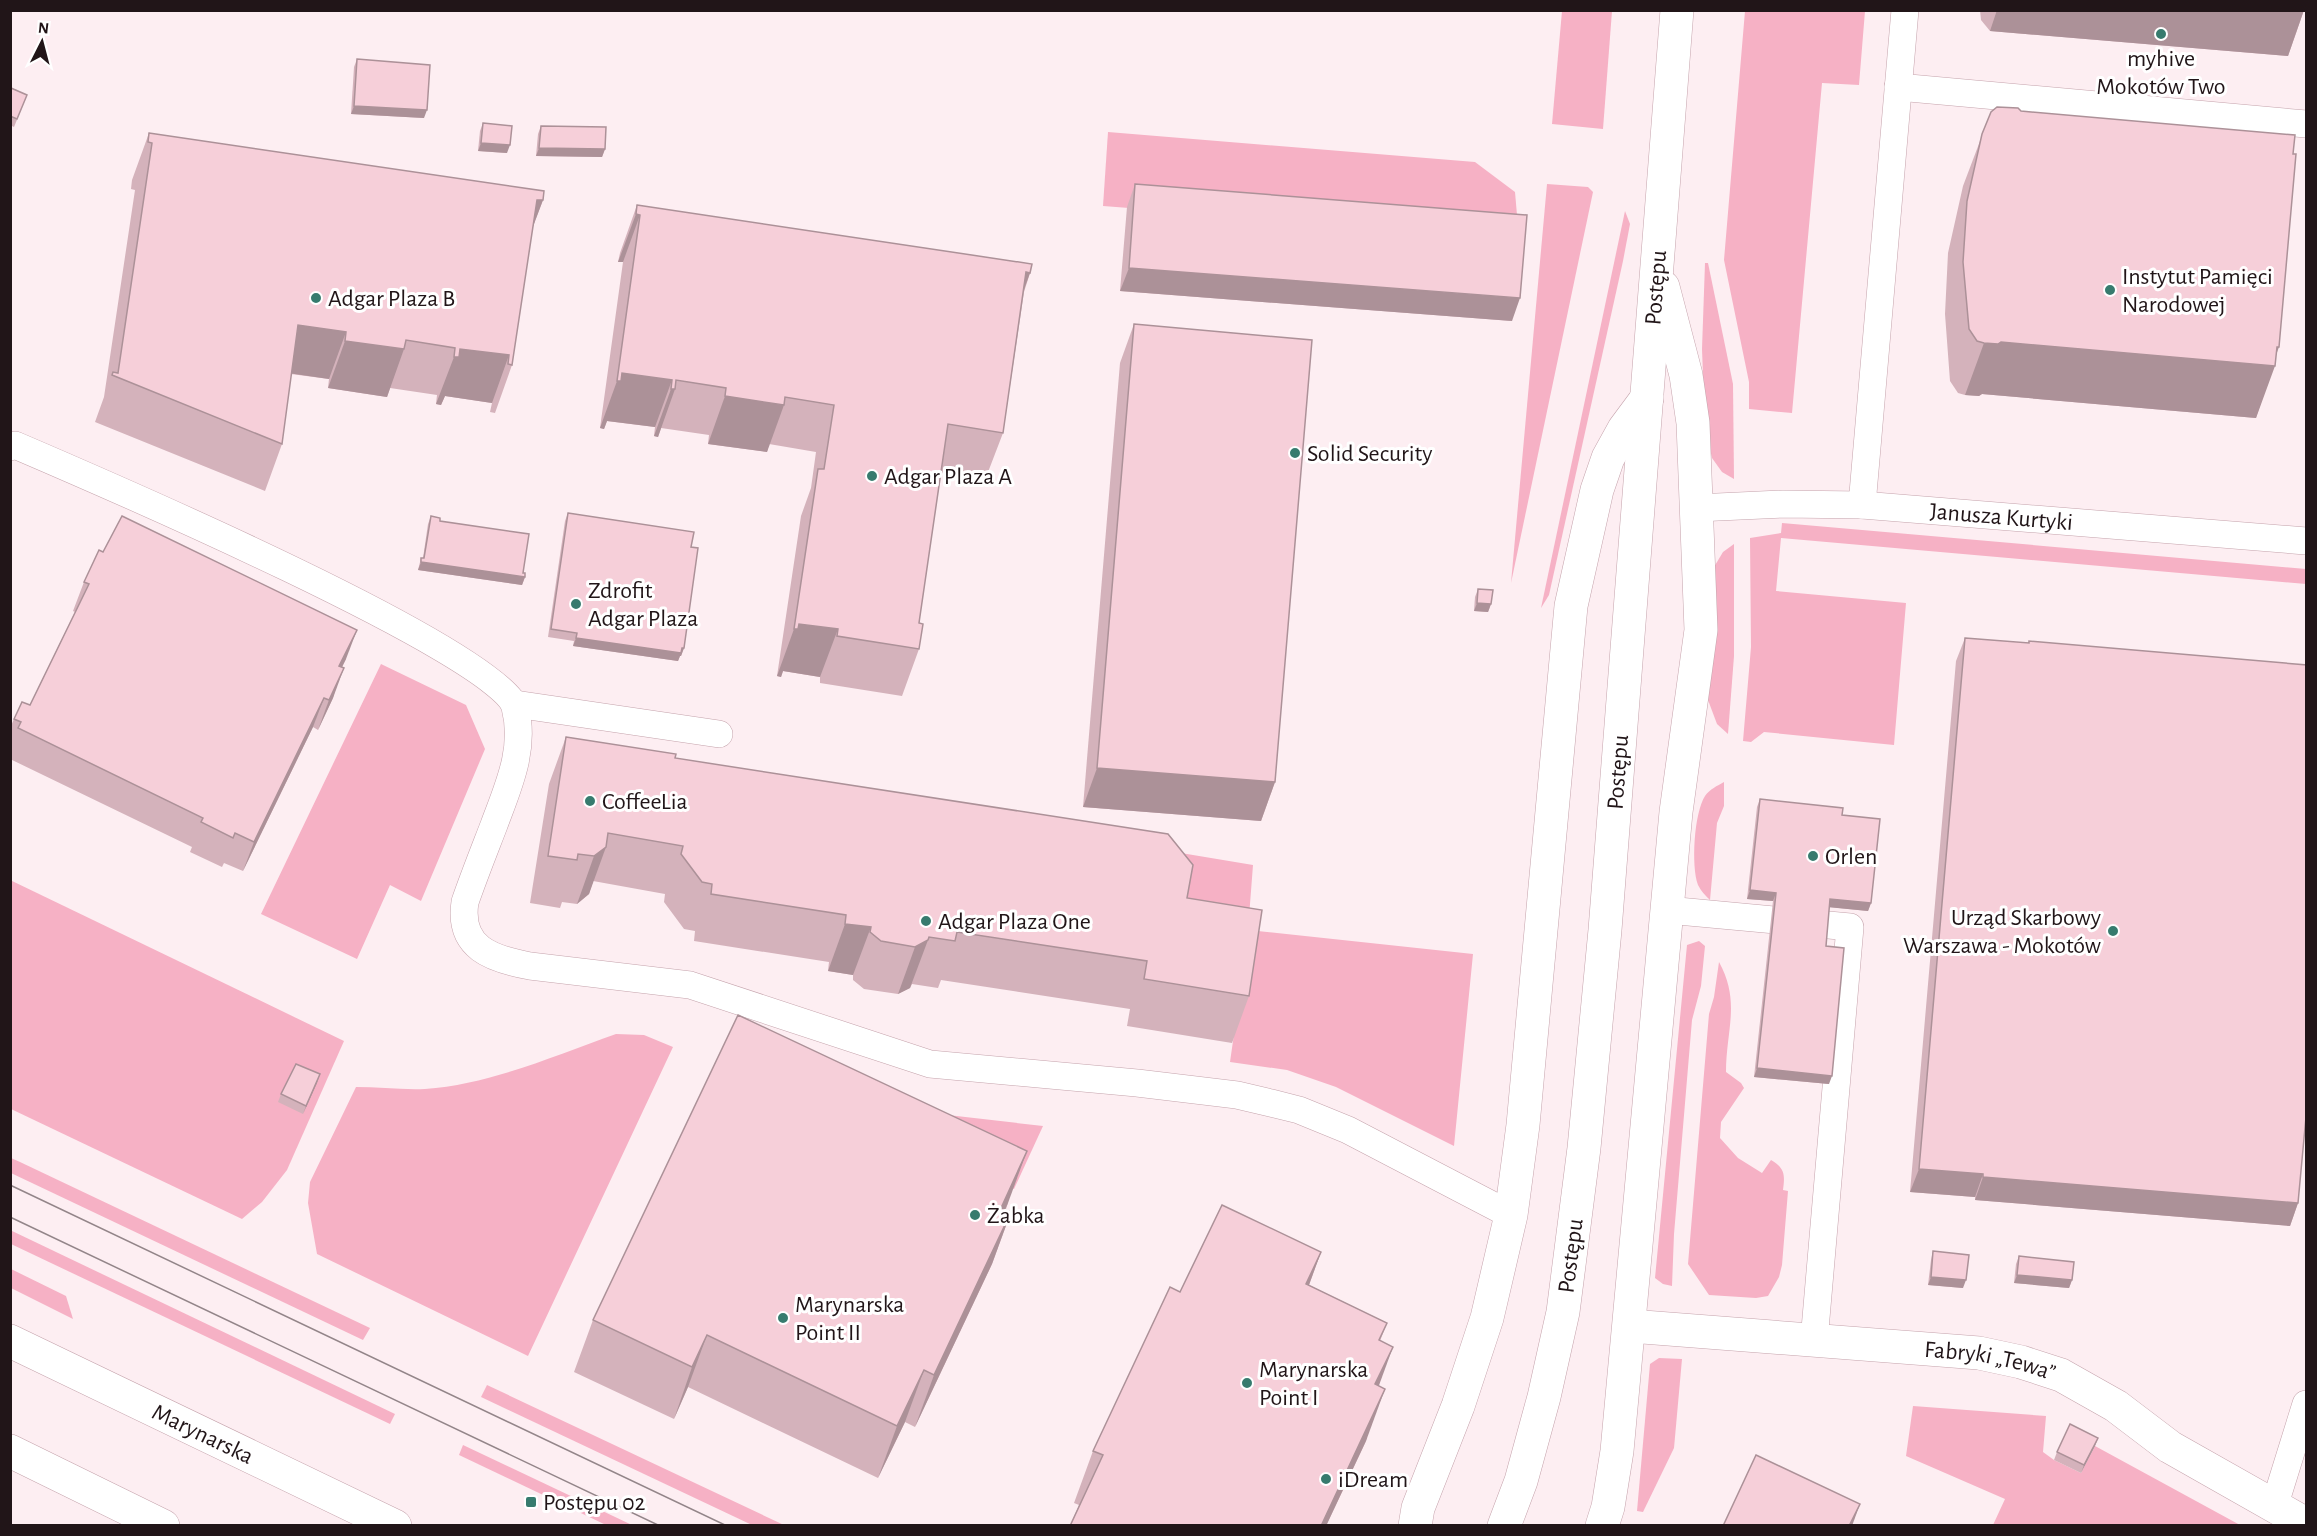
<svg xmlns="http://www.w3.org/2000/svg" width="2317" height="1536" font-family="'Alegreya Sans',sans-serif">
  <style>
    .green { fill: #f6b1c5 }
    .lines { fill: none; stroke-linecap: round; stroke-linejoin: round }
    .lane-casing { stroke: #c5a3ac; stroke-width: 28 }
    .street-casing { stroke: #c5a3ac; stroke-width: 34 }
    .secondary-casing { stroke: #c5a3ac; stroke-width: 34 }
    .primary-casing { stroke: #c5a3ac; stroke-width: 34 }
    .lane { stroke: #fff; stroke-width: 27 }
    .street { stroke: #fff; stroke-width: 33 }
    .secondary { stroke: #fff; stroke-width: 33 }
    .primary { stroke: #fff; stroke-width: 33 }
    .tram { stroke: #938589; stroke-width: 1.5 }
    .wall { fill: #d4b2bb }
    .shaded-wall { fill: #ac9198 }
    .building { fill: #f6cfd9; stroke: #ac9198; stroke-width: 1.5 }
    .poi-dot { fill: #377b6e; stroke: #fff; stroke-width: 2 }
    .labels { text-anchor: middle; stroke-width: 6; stroke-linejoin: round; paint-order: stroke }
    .poi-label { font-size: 24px; fill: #211518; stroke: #fff; text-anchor: start }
    .street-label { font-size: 24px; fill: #211518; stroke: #fff }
  </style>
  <rect width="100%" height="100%" fill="#fdeef2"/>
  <!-- green -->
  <g class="green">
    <path d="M1562 11H1612L1603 129 1552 124Z"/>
    <path d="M1745 11H1865L1859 85 1822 83 1792 413 1749 409V382L1724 260Z"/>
    <path d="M1108 132 1475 162 1515 192 1519 238 1103 206Z"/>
    <path d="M1547 184 1588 187 1593 192 1511 583Z"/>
    <path d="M1625 211 1630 224 1623 261 1549 595 1541 608Z"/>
    <path d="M1705 263H1708L1733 384 1734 479 1722 472 1712 458 1705 427 1702 349Z"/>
    <path d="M1782 523 2306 569V584L1781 538 1776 591 1906 603 1894 745 1764 732 1751 742 1743 741 1751 647 1750 538 1781 533Z"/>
    <path d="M1734 544V656L1728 734 1717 724 1708 700 1714 567 1723 552Z"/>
    <path d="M381 664 466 705 485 749 421 901 390 885 357 959 261 914Z"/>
    <path d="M1724 782V806L1717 823 1710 900C1705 895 1701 891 1698 885 1691 866 1694 813 1705 796 1710 789 1717 786 1724 782Z"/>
    <path d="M1157 849 1253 865 1248 930 1473 954 1454 1146 1336 1087 1287 1070 1230 1062 1245 958 1170 946Z"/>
    <path d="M10 880 344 1041 287 1170 262 1202 242 1219 11 1109Z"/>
    <path d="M1699 941 1705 946 1701 986 1692 1020 1674 1234 1672 1286 1663 1284 1655 1278 1687 945Z"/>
    <path d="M1719 962C1741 1002 1726 1030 1726 1072L1741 1083 1744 1088 1721 1122 1720 1138 1738 1158 1762 1173 1771 1160C1785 1168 1785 1175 1783 1190L1788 1191 1782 1265 1779 1277 1768 1296 1756 1298 1709 1295 1688 1264 1709 1014 1714 997Z"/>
    <path d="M616 1034 644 1035 673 1047 528 1356 317 1254 308 1203 310 1182 356 1087C378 1087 402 1090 425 1089 491 1084 554 1056 616 1034Z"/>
    <path d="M939 1114 1043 1126 1014 1189 923 1145Z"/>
    <path d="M11 1158 20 1162 370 1328 363 1340 13 1174 11 1173Z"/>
    <path d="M10 1230 395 1414 390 1424 11 1244Z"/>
    <path d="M11 1269 66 1296 73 1319 11 1288Z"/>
    <path d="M1659 1358 1682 1359 1674 1448 1643 1512 1637 1511 1650 1364Z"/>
    <path d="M487 1385 784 1525H752L481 1397Z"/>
    <path d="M1913 1406 2046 1416 2043 1452 2054 1460 2081 1473 2095 1446 2240 1525H1993L2005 1499 1906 1456Z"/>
    <path d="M463 1445 632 1525H606L459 1455Z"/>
  </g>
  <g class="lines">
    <!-- lane casing -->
    <g class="lane-casing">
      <g id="lane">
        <path d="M1898 87 2306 124"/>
        <path d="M10 447 15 445C85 475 501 653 515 707 526 749 508 787 494 825 484 851 474 876 465 902 458 948 492 959 530 966L690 985 930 1064 1137 1083 1237 1095 1271 1103 1299 1110 1348 1130 1511 1215"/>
        <path d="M1862 505 1905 10"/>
        <path id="s1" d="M1696 508 1783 504 1862 505 2306 541"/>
        <path d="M515 704 719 734"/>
        <path d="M1667 910 1850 927 1814 1341"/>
        <path d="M2274 1507 2306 1404"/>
      </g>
    </g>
    <!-- street casing -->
    <g class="street-casing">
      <g id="street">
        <path id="s2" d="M1630 1326 1979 1353 2021 1362 2061 1375 2116 1406 2170 1447 2306 1524"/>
      </g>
    </g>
    <!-- secondary casing -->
    <g class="secondary-casing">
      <g id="secondary">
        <path d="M1415 1526 1418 1508 1458 1406 1487 1318 1511 1215 1523 1125 1571 606 1597 490 1608 458 1624 429 1647 398"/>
        <path id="s3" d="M1504 1526 1521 1481 1544 1397 1563 1312 1584 1148 1605 930 1677 10"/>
        <path d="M1602 1526 1608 1507 1617 1451 1676 812 1701 630 1693 423 1686 375 1663 287"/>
      </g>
    </g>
    <!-- primary casing -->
    <g class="primary-casing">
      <g id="primary">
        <path id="s4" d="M10 1341 395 1526"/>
        <path d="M10 1451 163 1526"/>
      </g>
    </g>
    <!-- lane -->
    <use href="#lane" class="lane"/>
    <!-- street -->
    <use href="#street" class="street"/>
    <!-- secondary -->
    <use href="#secondary" class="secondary"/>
    <!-- primary -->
    <use href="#primary" class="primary"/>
    <!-- tram -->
    <g class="tram">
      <path d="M10 1185 727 1526"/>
      <path d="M10 1217 660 1526"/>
    </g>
  </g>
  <!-- wall -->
  <g class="wall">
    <path d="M1980 10H2304L2288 56 1990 31 1981 20Z"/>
    <path d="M357 59 424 118 351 114 354 67Z"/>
    <path d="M11 88 27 95 14 127 10 125Z"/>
    <path d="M1991 112 2276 357 2256 418 1982 394 1979 396 1965 395 1958 393 1950 381 1945 314 1948 253 1963 186Z"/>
    <path d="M483 123 507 153 478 151 480 131Z"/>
    <path d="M541 126 605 149 602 157 536 156 538 134Z"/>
    <path d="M149 133 543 200 533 226 512 365 495 413 490 412 492 403 445 396 441 405 436 404 437 395 390 388 387 397 328 388 329 379 291 374 282 444 265 491 95 422 104 397 135 190 131 189 132 180Z"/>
    <path d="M1135 184 1512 321 1120 291 1127 207Z"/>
    <path d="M637 205 1030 273 1024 292 1003 433 985 480 941 473 919 623V649L902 696 820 683V677L783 671 781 677 777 676 801 516 811 488 816 452 769 444 767 452 708 444 709 435 661 428 658 437 654 436 655 427 607 421 604 429 600 428 623 262H618L620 253Z"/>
    <path d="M1134 324 1275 782 1261 821 1083 807 1120 363Z"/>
    <path d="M568 513 691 547 684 648 681 656H680L678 661 573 646 574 641 548 637 565 521Z"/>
    <path d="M431 516 440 521 523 573 525 577 522 585 418 570 421 558H423L428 524Z"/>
    <path d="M84 582 346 659 342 667 333 698 318 730 313 727 243 871 224 863 222 867 190 852 192 847 10 759V728L14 719 30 705 75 612 73 611Z"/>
    <path d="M1478 589 1491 604 1488 612 1474 611 1475 597Z"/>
    <path d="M1965 638 2028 643 2029 641 2298 1203 2290 1226 1975 1200V1197L1910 1192 1956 661Z"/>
    <path d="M566 737 675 758 1187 898 1249 996 1232 1043 1127 1026 1130 1009 941 980 938 988 912 984 910 988 898 994 864 989 853 980V975L828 971 829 962 694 941 695 931 684 929 664 902 665 894 593 881 589 894 577 904 562 902 560 908 530 903 549 784Z"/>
    <path d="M1760 799 1842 815 1871 903 1868 911 1829 907 1826 946 1829 1084 1754 1077 1773 901 1747 899 1757 807Z"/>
    <path d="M320 1074 303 1114 278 1102 281 1094Z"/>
    <path d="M1008 1203 1006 1209 1011 1212 992 1264 915 1427 905 1422 878 1478 688 1387 674 1419 574 1372 593 1320Z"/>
    <path d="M1933 1251 1963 1288 1928 1285 1931 1260Z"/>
    <path d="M1321 1252 1309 1285 1387 1323 1380 1341 1378 1386 1366 1441 1326 1526H1070L1079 1505 1074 1503 1093 1451 1180 1292Z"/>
    <path d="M2019 1256 2072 1280 2069 1288 2014 1283 2016 1264Z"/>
    <path d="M2098 1438 2081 1473 2054 1460 2057 1452Z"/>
  </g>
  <!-- shaded-wall -->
  <g class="shaded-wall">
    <path d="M1997 10H2304L2288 56 1990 31Z"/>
    <path d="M354 106 427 110 424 118 351 114Z"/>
    <path d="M481 143 510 145 507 153 478 151Z"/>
    <path d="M539 148 605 149 602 157 536 156Z"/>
    <path d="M537 200H543L525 248Z"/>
    <path d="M636 214 640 215 623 262H618Z"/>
    <path d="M1129 268 1520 298 1512 321 1120 291Z"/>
    <path d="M1026 272 1030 273 1013 320Z"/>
    <path d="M298 325 346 332 329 379 281 372Z"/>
    <path d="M345 341 404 349 387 397 328 388Z"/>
    <path d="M2001 342 2277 347H2279L2272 366H2275L2256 418 1982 394 1979 396 1965 395 1984 343Z"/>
    <path d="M460 349 509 355 492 403 445 396 441 405 436 404 454 357Z"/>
    <path d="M622 373 672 380 655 427 607 421 604 429 600 428 617 381Z"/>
    <path d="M671 389H675L658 437 654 436Z"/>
    <path d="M725 396 784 405 767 452 708 444Z"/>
    <path d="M421 562 525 577 522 585 418 570Z"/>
    <path d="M1477 603 1491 604 1488 612 1474 611Z"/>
    <path d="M799 624 838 629 820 677 783 671 781 677 777 676 794 629Z"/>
    <path d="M357 630 346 659 328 695 339 666Z"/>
    <path d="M576 638 682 648H684L681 656H680L678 661 573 646Z"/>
    <path d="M344 668 333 698 318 730 329 700Z"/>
    <path d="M324 698 313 727 243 871 254 842Z"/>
    <path d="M1097 768 1275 782 1261 821 1083 807Z"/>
    <path d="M606 847 589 894 577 904 594 856Z"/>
    <path d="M1750 890 1776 893 1773 901 1747 899Z"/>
    <path d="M1830 899 1871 903 1868 911 1827 907Z"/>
    <path d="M845 924 871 927 853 975 828 971Z"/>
    <path d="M928 940 910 988 898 994 915 947Z"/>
    <path d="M1757 1068 1832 1076 1829 1084 1754 1077Z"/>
    <path d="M320 1074 317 1083 303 1114 306 1106Z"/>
    <path d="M1027 1151 1008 1203 982 1260 1001 1208Z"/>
    <path d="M1919 1169 1983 1174 1975 1197 1910 1192Z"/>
    <path d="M1983 1177 2298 1203 2290 1226 1975 1200Z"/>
    <path d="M1011 1212 992 1264 915 1427 934 1375Z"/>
    <path d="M1321 1252 1302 1304 1306 1284Z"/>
    <path d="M2017 1275 2072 1280 2069 1288 2014 1283Z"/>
    <path d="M1931 1277 1966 1280 1963 1288 1928 1285Z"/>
    <path d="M707 1335 688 1387 674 1419 692 1367Z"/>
    <path d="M1393 1347 1374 1399 1375 1384Z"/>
    <path d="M924 1370 905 1422 878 1478 897 1426Z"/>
    <path d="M1385 1389 1366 1441 1326 1526H1321Z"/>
    <path d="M2098 1438 2095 1446 2081 1473 2084 1465Z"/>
    <path d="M1860 1504 1852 1526H1849Z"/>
  </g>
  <!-- building -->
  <g class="building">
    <path d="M357 59 430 65 427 110 354 106Z"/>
    <path d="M11 88 27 95 17 119 10 116Z"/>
    <path d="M1997 107 2018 108 2021 111 2295 135 2293 154H2296L2279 347H2277L2275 366 2001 342 1998 344 1984 343 1977 341 1969 329 1963 262 1967 201 1982 134 1991 112Z"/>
    <path d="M483 123 512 126 510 145 481 143Z"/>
    <path d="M541 126 606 127 605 149 539 148Z"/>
    <path d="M149 133 544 191 543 200H537L512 365 508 364 509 355 460 349 459 357H454L455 348 406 340 404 349 345 341 346 332 298 325 282 444 112 375 113 372 118 373 152 143 148 142Z"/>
    <path d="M1135 184 1527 215 1520 298 1129 268Z"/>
    <path d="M637 205 1032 264 1030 273 1026 272 1003 433 948 424 919 623 923 624 919 649 837 636 838 629 799 624 798 629H794L818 469H824L834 405 785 397 784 405 725 396 726 388 676 380 675 389H671L672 380 622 373 621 381H617L640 215 636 214Z"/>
    <path d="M1134 324 1312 340 1275 782 1097 768Z"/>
    <path d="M568 513 694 532 691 547 698 548 684 648H682L681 653 576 638 577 633 551 629Z"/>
    <path d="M122 516 357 630 339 666 344 668 329 700 324 698 254 842 235 833 233 838 201 822 203 818 18 728 21 722 14 719 22 702 30 705 89 584 84 582 99 550 103 552Z"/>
    <path d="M431 516 440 518V521L529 534 523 573H525V577L421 562V558H424Z"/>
    <path d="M1478 589 1493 590 1491 604 1477 603Z"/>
    <path d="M1965 638 2029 643V641L2307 665V1106L2298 1203 1983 1177V1174L1919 1169Z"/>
    <path d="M566 737 676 754 675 758 1168 834 1193 865 1187 898 1262 910 1249 996 1144 979 1147 961 957 932 955 941 929 937 928 940 915 947 881 941 870 932 871 927 845 924 846 915 711 894 712 884 702 882 681 854 683 846 608 833 606 847 594 856 578 854 577 860 548 856Z"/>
    <path d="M1760 799 1843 808 1842 815 1880 819 1871 903 1830 899 1826 946 1844 948 1832 1076 1757 1068 1776 893 1750 890Z"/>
    <path d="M738 1015 1027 1151 1001 1208 1011 1212 934 1375 924 1370 897 1426 707 1335 692 1367 593 1320Z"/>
    <path d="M296 1064 320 1074 306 1106 281 1094Z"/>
    <path d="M1222 1205 1321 1252 1306 1284 1387 1323 1379 1340 1393 1347 1375 1384 1385 1389 1321 1526H1070L1103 1455 1093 1451 1170 1287 1180 1292Z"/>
    <path d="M1933 1251 1969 1255 1966 1280 1931 1277Z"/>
    <path d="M2019 1256 2074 1262 2072 1280 2017 1275Z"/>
    <path d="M2070 1424 2098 1438 2084 1465 2057 1452Z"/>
    <path d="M1756 1455 1860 1504 1849 1526H1723Z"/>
  </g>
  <!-- markers -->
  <g class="poi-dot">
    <circle cx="2161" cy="34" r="6"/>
    <circle cx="2110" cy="290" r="6"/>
    <circle cx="316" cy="298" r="6"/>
    <circle cx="1295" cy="453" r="6"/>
    <circle cx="872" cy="476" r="6"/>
    <circle cx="576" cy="604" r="6"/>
    <circle cx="590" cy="801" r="6"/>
    <circle cx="1813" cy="856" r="6"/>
    <circle cx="926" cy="921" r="6"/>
    <circle cx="2113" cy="931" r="6"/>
    <circle cx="975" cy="1215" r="6"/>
    <circle cx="783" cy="1318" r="6"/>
    <circle cx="1247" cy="1383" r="6"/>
    <circle cx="1326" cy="1479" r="6"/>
    <rect x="525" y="1496" width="12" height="12" rx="3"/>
  </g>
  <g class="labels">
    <!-- poi labels -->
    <g class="poi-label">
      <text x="2161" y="66" text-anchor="middle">myhive<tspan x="2161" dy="28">Mokotów Two</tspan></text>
      <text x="2122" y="284">Instytut Pamięci<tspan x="2122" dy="28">Narodowej</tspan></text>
      <text x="328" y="306">Adgar Plaza B</text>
      <text x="1307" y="461">Solid Security</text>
      <text x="884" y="484">Adgar Plaza A</text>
      <text x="588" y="598">Zdrofit<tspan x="588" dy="28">Adgar Plaza</tspan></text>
      <text x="602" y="809">CoffeeLia</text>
      <text x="1825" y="864">Orlen</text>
      <text x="2101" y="925" text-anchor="end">Urząd Skarbowy<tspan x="2101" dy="28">Warszawa - Mokotów</tspan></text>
      <text x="938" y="929">Adgar Plaza One</text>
      <text x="987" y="1223">Żabka</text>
      <text x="795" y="1312">Marynarska<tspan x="795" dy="28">Point II</tspan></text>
      <text x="1259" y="1377">Marynarska<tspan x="1259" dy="28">Point I</tspan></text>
      <text x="1338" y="1487">iDream</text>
      <text x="543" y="1510">Postępu 02</text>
    </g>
    <!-- street labels -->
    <g class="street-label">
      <text dy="8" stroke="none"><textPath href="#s3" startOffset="1251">Postępu</textPath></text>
      <text dy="8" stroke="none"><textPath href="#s1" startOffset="306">Janusza Kurtyki</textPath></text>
      <text dy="8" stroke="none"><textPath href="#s3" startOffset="765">Postępu</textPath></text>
      <text dy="8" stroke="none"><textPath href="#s3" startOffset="279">Postępu</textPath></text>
      <text dy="8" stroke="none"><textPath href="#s2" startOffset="362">Fabryki „Tewa”</textPath></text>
      <text dy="8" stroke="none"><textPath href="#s4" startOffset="214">Marynarska</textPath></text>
    </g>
  </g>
  <!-- border -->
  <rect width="2317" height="1536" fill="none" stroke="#211518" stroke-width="24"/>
  <!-- north arrow -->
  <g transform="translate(42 42) rotate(6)" stroke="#ffffff" stroke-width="4.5" paint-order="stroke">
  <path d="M0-4.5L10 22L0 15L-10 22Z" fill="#211518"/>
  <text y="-9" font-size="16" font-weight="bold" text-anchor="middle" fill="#211518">N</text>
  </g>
</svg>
